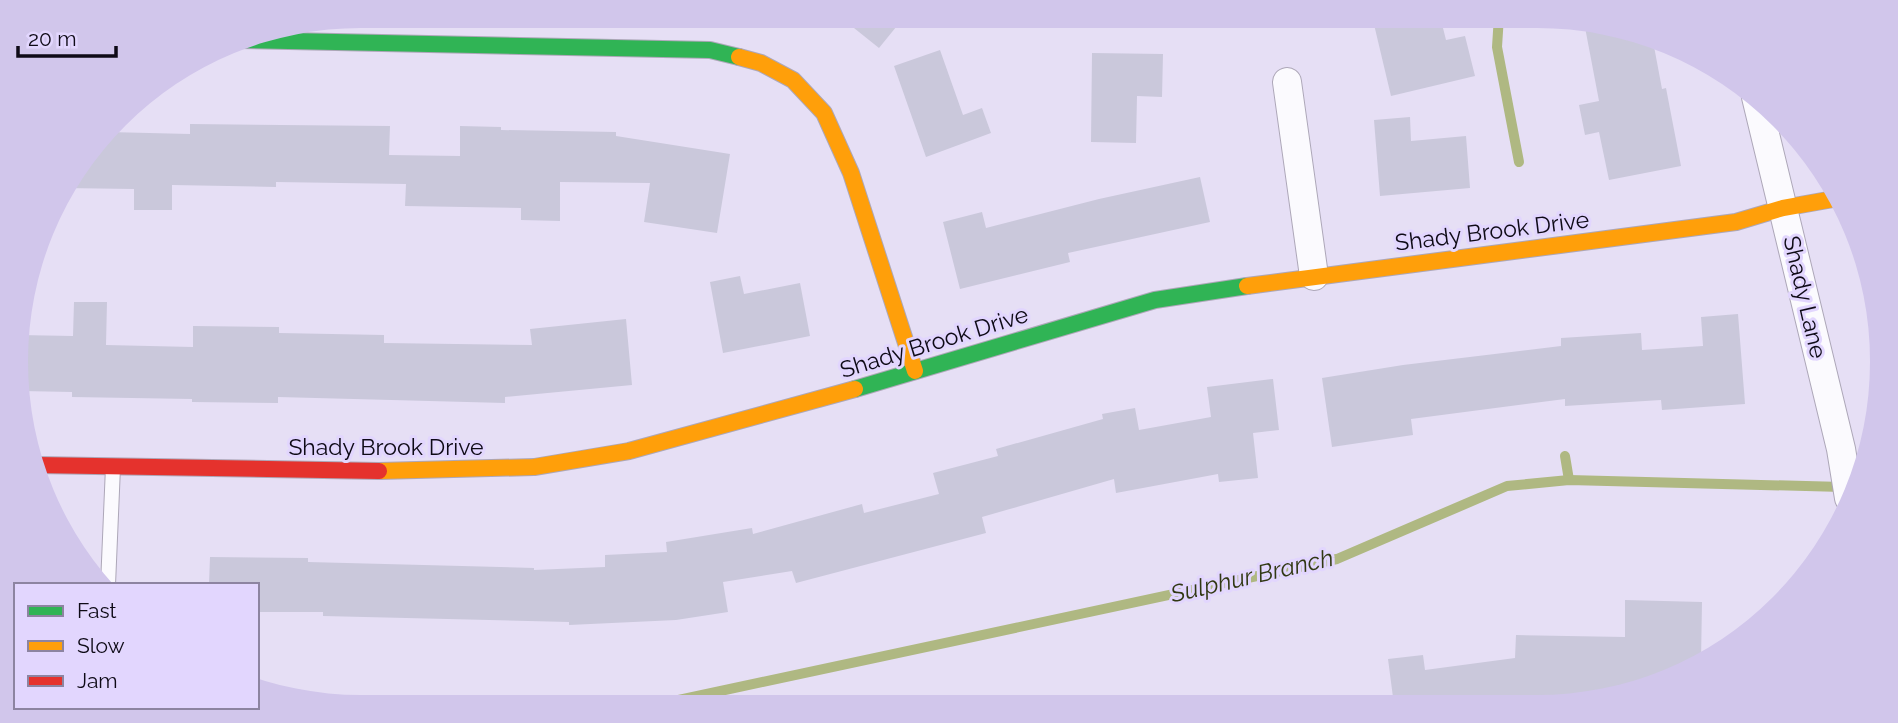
<svg xmlns="http://www.w3.org/2000/svg" width="1898" height="723" font-family="Raleway,sans-serif">
  <style>
    .lines { fill: none; stroke-linecap: round; stroke-linejoin: round }
    .stream { stroke: #afb882; stroke-width: 10 }
    .building { fill: #cac8db }
    .lane-casing { stroke: #ada7b8; stroke-width: 16 }
    .street-casing { stroke: #ada7b8; stroke-width: 30 }
    .fast-casing { stroke: #ada7b8; stroke-width: 18 }
    .slow-casing { stroke: #ada7b8; stroke-width: 18 }
    .jam-casing { stroke: #ada7b8; stroke-width: 18 }
    .lane { stroke: #fbfafe; stroke-width: 14 }
    .street { stroke: #fbfafe; stroke-width: 28 }
    .fast { stroke: #30b455; stroke-width: 16 }
    .slow { stroke: #ff9f0a; stroke-width: 16 }
    .jam { stroke: #e5322d; stroke-width: 16 }
    .labels { text-anchor: middle; stroke-width: 6; stroke-linejoin: round; paint-order: stroke }
    .street-label { font-size: 23px; fill: #0e0a16; stroke: #e2d6fe }
    .water-label { font-size: 24px; font-style: italic; fill: #313813; stroke: #e2d6fe }
  </style>
  <rect width="100%" height="100%" fill="#e6dff5"/>
  <g class="lines">
    <!-- stream -->
    <g class="stream">
      <path d="M1499 16 1497 47 1519 162"/>
      <path d="M1565 456 1569 480"/>
      <path d="M646 707 1337 559 1507 486 1569 480 1843 487"/>
    </g>
  </g>
  <!-- building -->
  <g class="building">
    <path d="M839 16H905L879 48Z"/>
    <path d="M1372 16H1440L1446 40 1465 36 1475 76 1391 96Z"/>
    <path d="M1584 22 1626 28 1653 41 1662 89 1666 88 1681 166 1609 180 1599 132 1585 135 1579 105 1599 101Z"/>
    <path d="M940 50 963 115 982 108 991 133 926 157 894 66Z"/>
    <path d="M1092 53 1163 54 1162 97 1137 96 1136 143 1091 142Z"/>
    <path d="M1410 117 1411 141 1466 136 1470 188 1380 196 1374 120Z"/>
    <path d="M190 124 390 126 389 155 460 156V126L501 127V130L616 132V136L730 154 717 233 644 222 650 183 560 182V221L521 220V208L405 206 406 184 276 182V187L172 185V210H134V189L63 188 108 132 190 134Z"/>
    <path d="M1200 177 1210 222 1068 253 1070 262 960 289 943 222 982 212 986 228 1099 199Z"/>
    <path d="M740 276 744 294 800 283 810 336 723 353 710 282Z"/>
    <path d="M74 302H107L106 345 193 347V326L279 327V333L384 335V343L532 345 530 329 626 319 632 385 505 397V403L278 397V403L192 402V399L72 397V392L21 391 19 335 73 336Z"/>
    <path d="M1738 314 1745 404 1662 410 1661 400 1565 406V399L1411 419 1413 435 1332 447 1322 378 1403 365 1561 346V338L1641 333 1642 350 1703 346 1701 317Z"/>
    <path d="M1273 379 1279 430 1253 433 1258 478 1219 482 1218 474 1116 493 1114 479 982 517 986 533 796 583 792 571 723 582 728 612 676 620 569 625V622L323 616V612H257V585H209L210 557 308 558V562L534 568V570L605 567V555L667 552 666 542 752 528 753 534 862 504 864 513 939 494 933 473 998 456 996 449 1103 419 1102 414 1135 408 1139 430 1211 417 1207 387Z"/>
    <path d="M1625 600 1702 602 1701 661 1669 681 1582 704 1394 705 1388 659 1423 655 1425 670 1515 658 1516 635 1625 637Z"/>
  </g>
  <g class="lines">
    <!-- lane casing -->
    <g class="lane-casing">
      <path id="lane" d="M108 585 113 467"/>
    </g>
    <!-- street casing -->
    <g class="street-casing">
      <g id="street">
        <path d="M1287 82 1314 276"/>
        <path d="M1756 97 1841 449 1849 498"/>
      </g>
    </g>
    <!-- fast casing -->
    <g class="fast-casing">
      <g id="fast">
        <path d="M239 40 710 50 739 57"/>
        <path d="M855 389 1155 300 1247 286"/>
      </g>
    </g>
    <!-- slow casing -->
    <g class="slow-casing">
      <g id="slow">
        <path d="M739 57 761 63 793 80 824 113 851 173 915 371"/>
        <path d="M1247 286 1736 222 1783 208 1839 198"/>
        <path d="M379 471 534 467 629 451 855 389"/>
      </g>
    </g>
    <!-- jam casing -->
    <g class="jam-casing">
      <path id="jam" d="M37 465 379 471"/>
    </g>
    <!-- lane -->
    <use href="#lane" class="lane"/>
    <!-- street -->
    <use href="#street" class="street"/>
    <!-- fast -->
    <use href="#fast" class="fast"/>
    <!-- slow -->
    <use href="#slow" class="slow"/>
    <!-- jam -->
    <use href="#jam" class="jam"/>
  </g>
  <g class="labels">
    <!-- street labels -->
    <g class="street-label">
      <text transform="translate(1492 231) rotate(-7)" y="8">Shady Brook Drive</text>
      <text transform="translate(1805 297) rotate(77)" y="8">Shady Lane</text>
      <text transform="translate(934 342) rotate(-17)" y="8">Shady Brook Drive</text>
      <text x="386" y="455">Shady Brook Drive</text>
    </g>
    <!-- water labels -->
    <g class="water-label">
      <text transform="translate(1252 576) rotate(-13)" y="8">Sulphur Branch</text>
    </g>
  </g>
  <!-- crop -->
  <path d="M0 0H1898V723H0ZM361 28H1537A333 333 0 0 1 1870 361V362A333 333 0 0 1 1537 695H361A333 333 0 0 1 28 362V361A333 333 0 0 1 361 28Z" fill="#d1c6eb" fill-rule="evenodd"/>
  <!-- legend -->
  <rect x="14" y="583" width="245" height="126" fill="#e2d6fe" stroke="#8d84a1" stroke-width="2"/>
  <rect x="28" y="606" width="35" height="10" fill="#30b455" stroke="#8d84a1" stroke-width="2"/>
  <text x="77" y="618" font-size="21" fill="#0e0a16">Fast</text>
  <rect x="28" y="641" width="35" height="10" fill="#ff9f0a" stroke="#8d84a1" stroke-width="2"/>
  <text x="77" y="653" font-size="21" fill="#0e0a16">Slow</text>
  <rect x="28" y="676" width="35" height="10" fill="#e5322d" stroke="#8d84a1" stroke-width="2"/>
  <text x="77" y="688" font-size="21" fill="#0e0a16">Jam</text>
  <!-- scale -->
  <path d="M18 46v10h98v-10" fill="none" stroke="#0e0a16" stroke-width="3.5"/>
  <text x="28" y="46" font-size="21" fill="#0e0a16" stroke="#e2d6fe" stroke-width="5" paint-order="stroke">20 m</text>
</svg>
